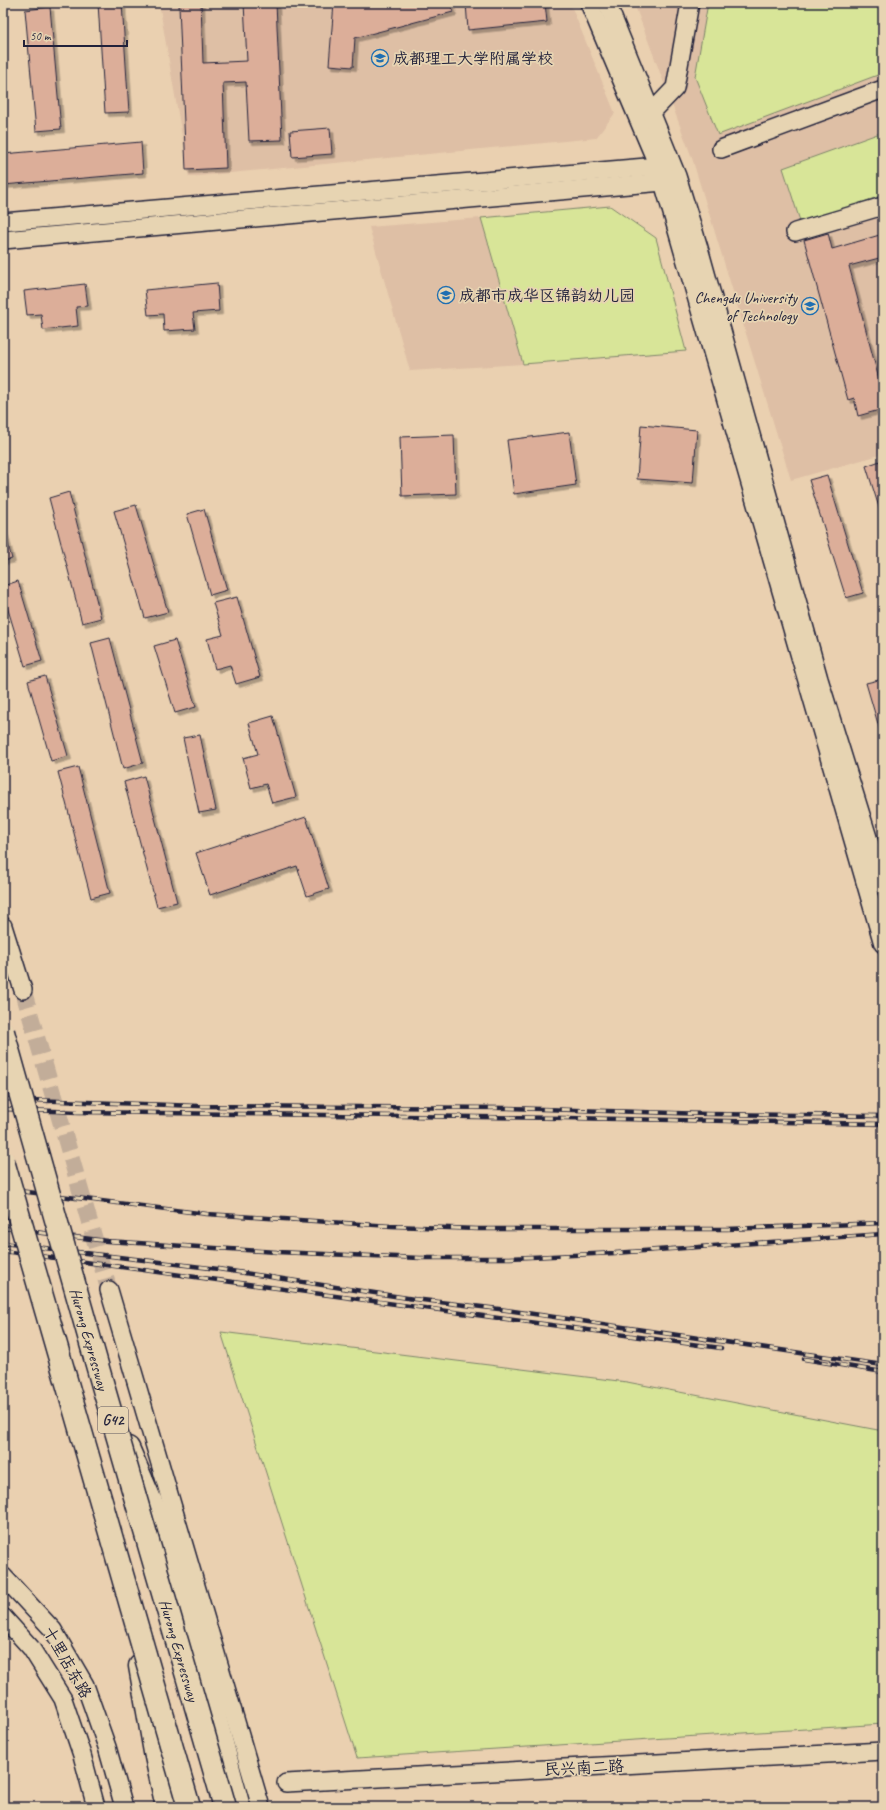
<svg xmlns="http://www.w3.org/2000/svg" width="886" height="1810" font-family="Caveat,'LXGW WenKai TC',sans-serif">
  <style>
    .built { fill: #debfa5 }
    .green { fill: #d8e598; stroke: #7d846a }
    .building { fill: #dcae99; stroke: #22223b; filter: url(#shadow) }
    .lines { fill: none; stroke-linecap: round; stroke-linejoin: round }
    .minor-tunnel { stroke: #c2ad99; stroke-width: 17; stroke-dasharray: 17 8; stroke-linecap: butt }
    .minor-casing { stroke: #22223b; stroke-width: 20 }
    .highway-casing { stroke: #22223b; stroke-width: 25 }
    .minor { stroke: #e7d4b2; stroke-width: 17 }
    .highway { stroke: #e7d4b2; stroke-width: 22 }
    .rail-casing { stroke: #22223b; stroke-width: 4.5 }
    .rail { stroke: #e7d4b2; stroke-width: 3; stroke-dasharray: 9; stroke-linecap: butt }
    .highway-bridge-casing { stroke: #22223b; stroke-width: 25; stroke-linecap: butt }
    .highway-bridge { stroke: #e7d4b2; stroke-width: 22 }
    .labels { text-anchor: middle; stroke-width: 3.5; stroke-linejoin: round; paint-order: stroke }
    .shield { fill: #e7d4b2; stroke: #5d575f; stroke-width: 1 }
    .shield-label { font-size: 15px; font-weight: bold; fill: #22223b }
    .poi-label { font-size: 16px; fill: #22223b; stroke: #e7d4b2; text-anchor: start }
    .street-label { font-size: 16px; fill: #22223b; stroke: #e7d4b2 }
  </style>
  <defs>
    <filter id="shadow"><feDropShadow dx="3.5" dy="3.5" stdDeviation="0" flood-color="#0004"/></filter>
  </defs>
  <rect width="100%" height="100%" fill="#ead0b0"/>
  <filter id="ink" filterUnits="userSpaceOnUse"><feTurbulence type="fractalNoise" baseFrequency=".025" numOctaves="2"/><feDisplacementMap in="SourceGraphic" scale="8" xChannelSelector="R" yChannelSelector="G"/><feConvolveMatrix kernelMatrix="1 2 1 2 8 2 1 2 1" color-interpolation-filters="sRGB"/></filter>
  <g filter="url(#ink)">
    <!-- built -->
    <g class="built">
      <path d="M159 3H570L615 113 596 138 189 177Z"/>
      <path d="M634 3H883V454L791 480 692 158Z"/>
      <path d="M481 218 523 364 410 371 369 227Z"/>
    </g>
    <!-- green -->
    <g class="green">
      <path d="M708 3H883V73L718 135 695 77Z"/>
      <path d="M883 132V195L801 224 783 168Z"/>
      <path d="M610 206 656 238 686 351 523 364 481 218Z"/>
      <path d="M221 1332 627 1382 883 1431V1724L357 1758Z"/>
    </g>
    <!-- building -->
    <g class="building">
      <path d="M98 3H122L129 112 105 113Z"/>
      <path d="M186 3H201L203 63 247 61 244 3H276L282 140 249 141 246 82 223 83 226 168 186 170 179 6Z"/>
      <path d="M334 3H451L453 12 355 38 353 67 329 65Z"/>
      <path d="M466 3H545L547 22 468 30Z"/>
      <path d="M50 7 61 129 36 131 25 10Z"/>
      <path d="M330 128 332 154 292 157 290 131Z"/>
      <path d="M141 142 143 173 3 185V154Z"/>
      <path d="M828 233 832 249 883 234V257L849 266 881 387 883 386V409L858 416 854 398 848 400 804 240Z"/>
      <path d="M217 283 219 311 193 313 195 329 164 331 163 314 148 315 145 290Z"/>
      <path d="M85 284 88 306 76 307 78 326 43 330 41 314 27 315 24 291Z"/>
      <path d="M641 425 697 430 693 483 637 479Z"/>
      <path d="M569 432 576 485 514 494 507 440Z"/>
      <path d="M454 435 456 494 402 496 400 437Z"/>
      <path d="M883 460V520L866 466Z"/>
      <path d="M827 475 863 593 846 598 809 480Z"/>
      <path d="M69 492 101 618 82 623 49 498Z"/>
      <path d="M136 505 168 612 145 618 114 511Z"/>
      <path d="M204 509 227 590 210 595 187 514Z"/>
      <path d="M3 526 12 559 3 561Z"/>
      <path d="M18 581 42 661 25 666 3 593V586Z"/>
      <path d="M237 597 260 677 236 684 230 665 215 669 207 639 223 635 213 603Z"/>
      <path d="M110 638 143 763 123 769 91 643Z"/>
      <path d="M175 640 196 707 175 713 154 646Z"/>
      <path d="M45 676 68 756 51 761 28 681Z"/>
      <path d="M883 679V741L866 683Z"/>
      <path d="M273 716 296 797 272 803 266 784 251 788 243 758 258 754 249 723Z"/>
      <path d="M200 735 216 810 199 813 183 738Z"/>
      <path d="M78 767 110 893 91 898 58 772Z"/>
      <path d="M144 776 177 902 157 907 124 782Z"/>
      <path d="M306 817 329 889 307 896 297 866 210 895 196 853Z"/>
    </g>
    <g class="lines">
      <!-- minor-tunnel -->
      <path class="minor-tunnel" d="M23 990 109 1290"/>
      <!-- minor casing -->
      <g class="minor-casing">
        <g id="minor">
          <path d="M589 3 658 166 663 182 883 944"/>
          <path d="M607 3 677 176 699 248 819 679 883 886"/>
          <path d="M652 112 675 88 690 3"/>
          <path d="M721 149 883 89"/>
          <path d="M3 222 658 166 668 162"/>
          <path d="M795 232 883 206"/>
          <path d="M3 240 663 182 672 178"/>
          <path d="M3 926 23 990"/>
          <path d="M109 1290 261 1807"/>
          <path d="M3 1576 53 1630 85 1685 107 1747 124 1807"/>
          <path d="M3 1617 31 1648 63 1699 82 1755 96 1807"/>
          <path d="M286 1783 883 1751"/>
        </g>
      </g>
      <!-- highway casing -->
      <g class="highway-casing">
        <g id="highway">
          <path d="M128 1448 168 1541 239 1807"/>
          <path d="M140 1666 155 1752 167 1807"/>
        </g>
      </g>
      <!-- minor -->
      <use href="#minor" class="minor"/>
      <!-- highway -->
      <use href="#highway" class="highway"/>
      <!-- rail casing -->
      <g class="rail-casing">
        <g id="rail">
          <path d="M3 1099 198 1106 508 1108 707 1114 883 1116"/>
          <path d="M3 1109 78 1112 565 1118 883 1124"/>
          <path d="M3 1189 207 1214 391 1226 478 1229H727L883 1223"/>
          <path d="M3 1228 107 1241 277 1252 420 1258H510L615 1253 883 1234"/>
          <path d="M3 1243 218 1269 414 1299 499 1309 883 1365"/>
          <path d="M3 1251 721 1348"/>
          <path d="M804 1359 883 1372"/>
        </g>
      </g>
      <!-- rail -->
      <use href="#rail" class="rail"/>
      <!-- highway-bridge casing -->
      <g class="highway-bridge-casing">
        <g id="highway-bridge">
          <path id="s1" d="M3 1032 105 1393 225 1807"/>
          <path d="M3 1161 189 1807"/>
        </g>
      </g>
      <!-- highway-bridge -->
      <use href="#highway-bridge" class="highway-bridge"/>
    </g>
  </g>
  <!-- icons -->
  <defs>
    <g id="school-ring" transform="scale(0.9)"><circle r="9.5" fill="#e7d4b2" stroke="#1f6fb2" stroke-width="1.5"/><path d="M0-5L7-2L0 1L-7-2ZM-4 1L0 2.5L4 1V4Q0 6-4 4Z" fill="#1f6fb2"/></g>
    <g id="university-ring" transform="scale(0.9)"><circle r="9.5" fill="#e7d4b2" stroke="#1f6fb2" stroke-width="1.5"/><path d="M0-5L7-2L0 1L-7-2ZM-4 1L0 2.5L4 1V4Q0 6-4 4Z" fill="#1f6fb2"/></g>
  </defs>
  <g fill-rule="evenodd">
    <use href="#school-ring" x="380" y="58"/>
    <use href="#school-ring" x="446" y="295"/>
    <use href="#university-ring" x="810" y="306"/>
  </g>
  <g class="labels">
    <!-- shield labels -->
    <rect class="shield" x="98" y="1407" width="30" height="26" rx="3"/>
    <g class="shield-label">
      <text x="113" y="1425">G42</text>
    </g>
    <!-- poi labels -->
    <g class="poi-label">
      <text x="393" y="64">成都理工大学附属学校</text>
      <text x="459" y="301">成都市成华区锦韵幼儿园</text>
      <text x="797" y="303" text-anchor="end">Chengdu University<tspan x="797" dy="18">of Technology</tspan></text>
    </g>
    <!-- street labels -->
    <g class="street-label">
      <text dy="6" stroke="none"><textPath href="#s1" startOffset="319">Hurong Expressway</textPath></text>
      <text dy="6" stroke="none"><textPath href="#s1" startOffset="643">Hurong Expressway</textPath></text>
      <text transform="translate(68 1662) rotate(60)" y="6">十里店东路</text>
      <text transform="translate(584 1767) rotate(-3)" y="6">民兴南二路</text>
    </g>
  </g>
  <!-- margin -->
  <rect width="886" height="1810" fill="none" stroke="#e7d4b2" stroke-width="16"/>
  <rect x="8" y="8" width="870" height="1794" fill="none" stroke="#22223b" stroke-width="1.5" filter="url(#ink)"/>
  <!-- scale -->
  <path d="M24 40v6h103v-6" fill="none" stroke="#22223b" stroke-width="2"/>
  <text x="30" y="40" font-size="12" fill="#22223b" stroke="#e7d4b2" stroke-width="3" paint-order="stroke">50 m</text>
</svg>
